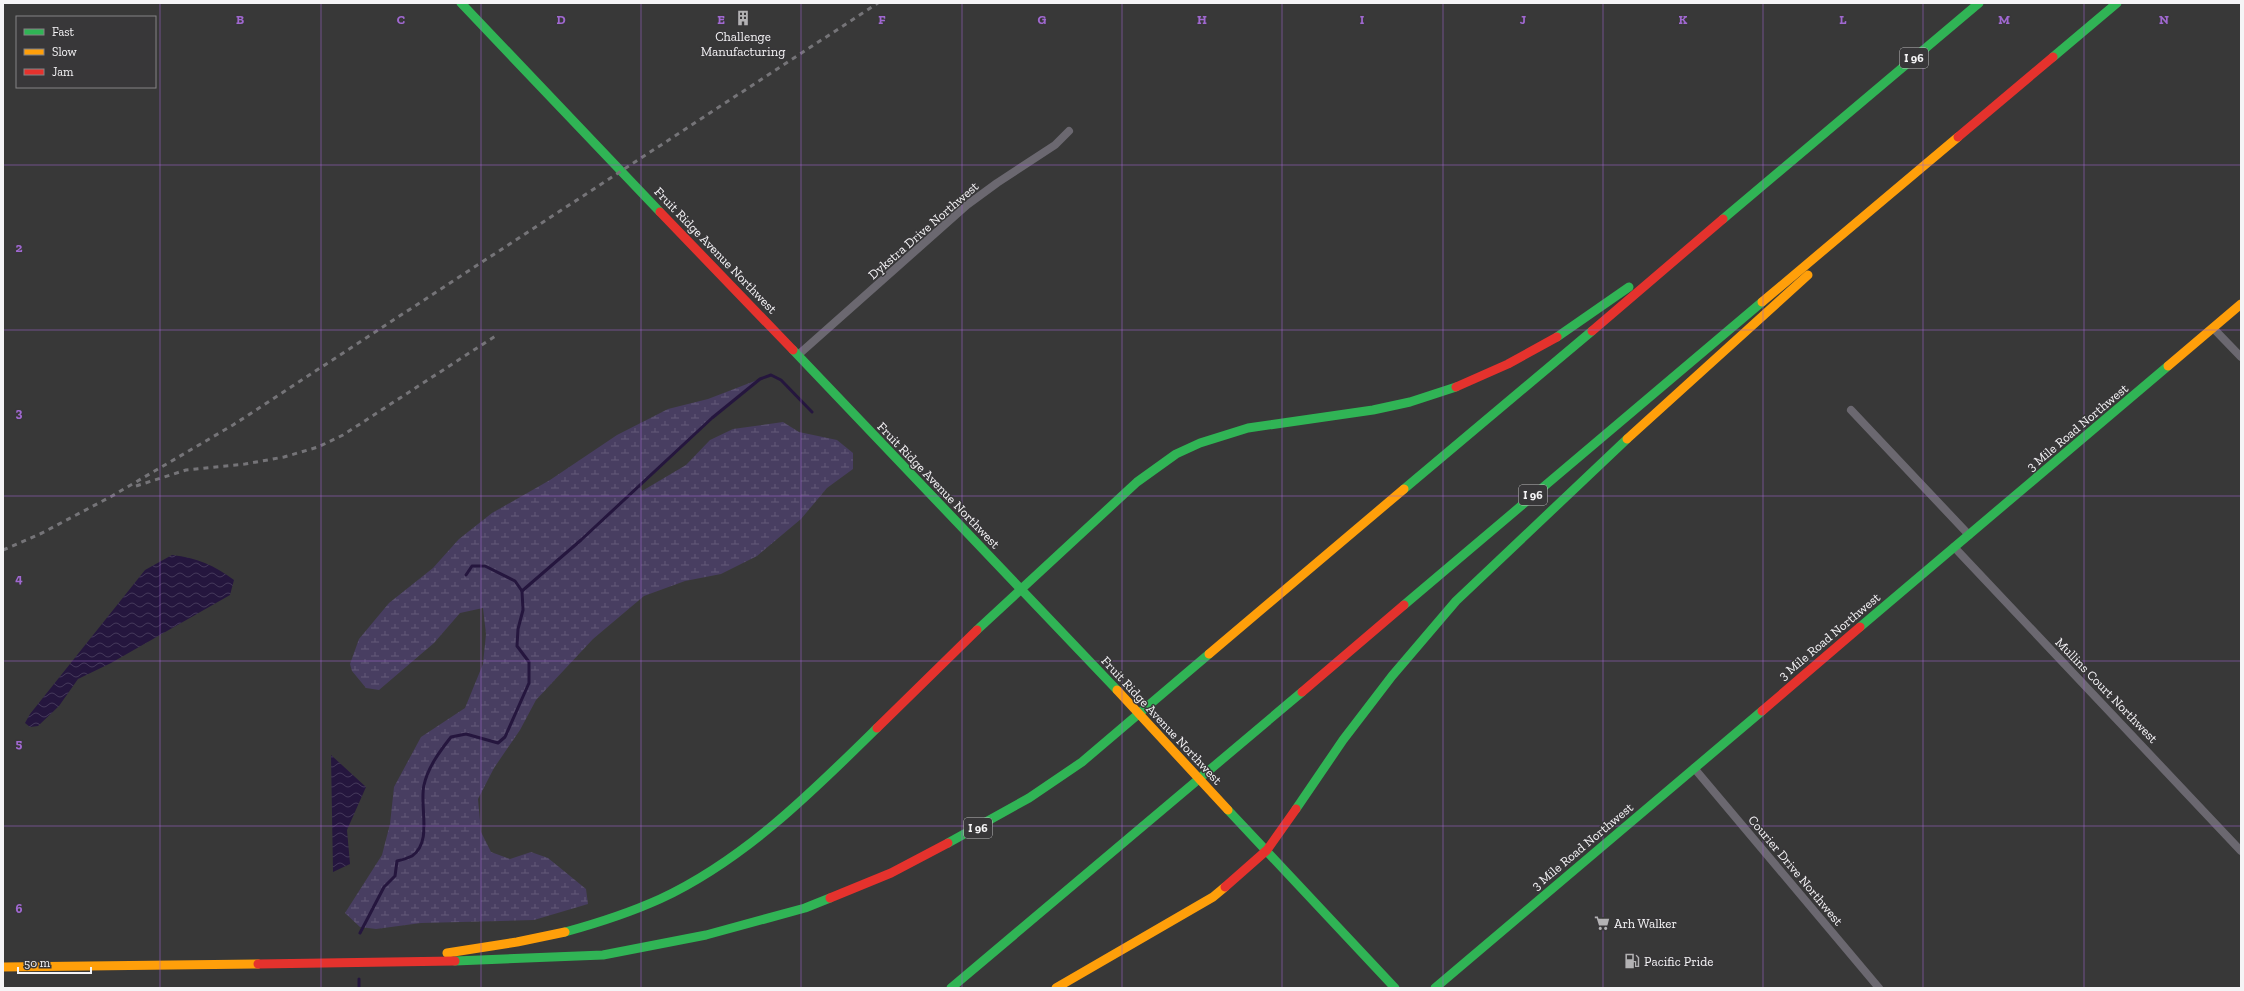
<svg xmlns="http://www.w3.org/2000/svg" width="2244" height="991" font-family="'Zilla Slab',serif">
  <style>
    .wetland { fill: url(#wetland-marsh) }
    .water { fill: url(#water-waves) }
    .lines { fill: none; stroke-linecap: round; stroke-linejoin: round }
    .stream { stroke: #25163e; stroke-width: 3 }
    .street { stroke: #6b6870; stroke-width: 8 }
    .fast { stroke: #30b455; stroke-width: 9 }
    .slow { stroke: #ff9f0a; stroke-width: 9 }
    .jam { stroke: #e5322d; stroke-width: 9 }
    .rail { stroke: #757478; stroke-width: 3; stroke-dasharray: 5 5; stroke-linecap: butt }
    .slow-bridge { stroke: #ff9f0a; stroke-width: 9 }
    .grid { fill: none; stroke: #a068d0; stroke-width: 1; stroke-opacity: 0.55 }
    .labels { text-anchor: middle; stroke-width: 3; stroke-linejoin: round; paint-order: stroke }
    .shield { fill: #383739; stroke: #bcbbbd; stroke-width: 1 }
    .shield-label { font-size: 12px; font-weight: bold; fill: #f5f4f6 }
    .poi-label { font-size: 13px; fill: #f5f4f6; stroke: #383739; text-anchor: start }
    .street-label { font-size: 13px; fill: #f5f4f6; stroke: #383739 }
    .grid-label { font-size: 13px; text-anchor: middle; font-weight: bold; fill: #a068d0; stroke: #383739; stroke-width: 3; stroke-linejoin: round; paint-order: stroke }
  </style>
  <defs>
    <pattern id="wetland-marsh" width="20" height="14" patternUnits="userSpaceOnUse"><rect width="20" height="14" fill="#483e61"/><path d="M1 5h8M5 5V1M11 12h8M15 12V8" fill="none" stroke="#635a78"/></pattern>
    <pattern id="water-waves" width="16" height="10" patternUnits="userSpaceOnUse"><rect width="16" height="10" fill="#25163e"/><path d="M0 5q4-4 8 0t8 0" fill="none" stroke="#45385a"/></pattern>
  </defs>
  <rect width="100%" height="100%" fill="#383838"/>
  <!-- wetland -->
  <path class="wetland" d="M760 379 712 418 639 486 642 491 686 465 710 440 733 429 783 422 799 432 837 440 853 453V469L827 488 801 519 757 556 721 574 685 581 644 596 593 639 536 700 520 730 494 768 478 799 481 832 491 852 510 859 531 852 548 858 586 889 588 904 534 920 421 923 376 929 360 927 345 913 382 855 390 824 394 787 421 737 465 708 483 664 486 634 483 608 460 613 434 643 379 690 366 688 352 671 350 664 359 639 389 603 433 568 459 539 492 513 550 480 617 435 668 409 708 399Z"/>
  <!-- water -->
  <g class="water">
    <path d="M172 555C197 558 214 565 234 580L230 595 111 663 78 679 59 706 38 726 30 727 25 723 30 714 145 570Z"/>
    <path d="M331 755 366 787 347 830 350 864 333 872Z"/>
  </g>
  <g class="lines">
    <!-- stream -->
    <g class="stream">
      <path d="M522 591 581 540 712 418 760 379 771 375 781 380 812 412"/>
      <path d="M360 933 384 887 395 876 397 861C402 860 408 858 412 856 433 842 419 806 424 785 428 767 440 751 451 737L466 734 498 743 505 737 529 683V662L517 646 518 629 523 610 522 591 515 581 485 566H472L466 575"/>
      <path d="M359 979V988"/>
    </g>
    <!-- street -->
    <g class="street">
      <path d="M2213 328 2241 357"/>
      <path d="M798 355 967 205 997 183 1055 145 1069 131"/>
      <path d="M1851 410 1969 535"/>
      <path d="M1954 547 2241 851"/>
      <path d="M1694 768 1879 988"/>
    </g>
    <!-- fast -->
    <g class="fast">
      <path d="M461 3 660 212"/>
      <path d="M2053 57 2117 3"/>
      <path d="M1723 219 1979 3"/>
      <path d="M1557 337 1629 287"/>
      <path d="M793 350 1117 690"/>
      <path d="M1404 489 1592 331"/>
      <path d="M1404 605 1762 302"/>
      <path d="M1860 627 2168 366"/>
      <path d="M977 630 1137 482 1176 454 1200 443 1248 428 1373 410 1410 402 1456 387"/>
      <path d="M1296 809 1343 740 1392 676 1456 601 1627 439"/>
      <path d="M1228 810 1395 988"/>
      <path d="M948 843 1029 798 1082 762 1209 654"/>
      <path d="M565 932C598 923 629 913 660 899 744 860 812 792 877 728"/>
      <path d="M455 961 603 955 706 935 805 908 830 898"/>
      <path d="M951 988 1302 692"/>
      <path d="M1435 988 1762 711"/>
    </g>
    <!-- slow -->
    <g class="slow">
      <path d="M1762 302 1958 137"/>
      <path d="M2168 366 2241 304"/>
      <path d="M1627 439 1808 275"/>
      <path d="M1209 654 1404 489"/>
      <path d="M447 953 517 942 565 932"/>
      <path d="M3 967 258 964"/>
      <path d="M1056 988 1213 897 1225 887"/>
    </g>
    <!-- jam -->
    <g class="jam">
      <path d="M1958 137 2053 57"/>
      <path d="M660 212 793 350"/>
      <path d="M1592 331 1723 219"/>
      <path d="M1456 387 1508 364 1557 337"/>
      <path d="M1302 692 1404 605"/>
      <path d="M1762 711 1860 627"/>
      <path d="M877 728 977 630"/>
      <path d="M1225 887 1267 850 1296 809"/>
      <path d="M830 898 891 873 948 843"/>
      <path d="M258 964 455 961"/>
    </g>
    <!-- rail -->
    <g class="rail">
      <path d="M136 486 186 470 245 464 284 457 318 447 343 435 497 335"/>
      <path d="M3 550 42 533 112 496 233 425 878 3"/>
    </g>
    <!-- slow-bridge -->
    <path class="slow-bridge" d="M1117 690 1228 810"/>
  </g>
  <!-- grid -->
  <path class="grid" d="M160 3V988M321 3V988M481 3V988M641 3V988M801 3V988M962 3V988M1122 3V988M1282 3V988M1443 3V988M1603 3V988M1763 3V988M1923 3V988M2084 3V988M3 165H2241M3 330H2241M3 496H2241M3 661H2241M3 826H2241"/>
  <!-- icons -->
  <defs>
    <g id="building-bare" transform="scale(1.2)"><path d="M-4-6H4V6H1V3H-1V6H-4ZM-2.5-4.3h1.7v1.8h-1.7ZM.8-4.3h1.7v1.8H.8ZM-2.5-1h1.7V.8h-1.7ZM.8-1h1.7V.8H.8Z" fill="#b3b2b4" stroke="#383739" stroke-width="2.5" paint-order="stroke"/></g>
    <g id="supermarket-bare" transform="scale(1.2)"><path d="M-6-5.5h2.5l.6 2H6L4.5 2H-2.5L-4.4-4H-6ZM-1.5 3.2a1.3 1.3 0 1 0 .1 0ZM3 3.2a1.3 1.3 0 1 0 .1 0Z" fill="#b3b2b4" stroke="#383739" stroke-width="2.5" paint-order="stroke"/></g>
    <g id="fuel-bare" transform="scale(1.2)"><path d="M-5.5-6h7V0h2V4h1.3V-2.5L3-4.5l.8-.8L6-3V5H2.5V1h-1V6h-7ZM-4.2-4.7v3.2H.2V-4.7Z" fill="#b3b2b4" stroke="#383739" stroke-width="2.5" paint-order="stroke"/></g>
  </defs>
  <g fill-rule="evenodd">
    <use href="#building-bare" x="743" y="18"/>
    <use href="#supermarket-bare" x="1602" y="923"/>
    <use href="#fuel-bare" x="1632" y="961"/>
  </g>
  <g class="labels">
    <!-- shield labels -->
    <g class="shield">
      <rect x="1900" y="48" width="28" height="20" rx="3"/>
      <rect x="1519" y="485" width="28" height="20" rx="3"/>
      <rect x="964" y="818" width="28" height="20" rx="3"/>
    </g>
    <g class="shield-label">
      <text x="1914" y="62">I 96</text>
      <text x="1533" y="499">I 96</text>
      <text x="978" y="832">I 96</text>
    </g>
    <!-- poi labels -->
    <g class="poi-label">
      <text x="743" y="41" text-anchor="middle">Challenge<tspan x="743" dy="15">Manufacturing</tspan></text>
      <text x="1614" y="928">Arh Walker</text>
      <text x="1644" y="966">Pacific Pride</text>
    </g>
    <!-- street labels -->
    <g class="street-label">
      <text transform="translate(923 230) rotate(-41)" y="5">Dykstra Drive Northwest</text>
      <text transform="translate(716 250) rotate(46)" y="5">Fruit Ridge Avenue Northwest</text>
      <text transform="translate(2077 427) rotate(-40)" y="5">3 Mile Road Northwest</text>
      <text transform="translate(939 485) rotate(46)" y="5">Fruit Ridge Avenue Northwest</text>
      <text transform="translate(1829 636) rotate(-40)" y="5">3 Mile Road Northwest</text>
      <text transform="translate(2107 690) rotate(46)" y="5">Mullins Court Northwest</text>
      <text transform="translate(1162 720) rotate(47)" y="5">Fruit Ridge Avenue Northwest</text>
      <text transform="translate(1582 846) rotate(-40)" y="5">3 Mile Road Northwest</text>
      <text transform="translate(1796 870) rotate(50)" y="5">Courier Drive Northwest</text>
    </g>
  </g>
  <g class="grid-label">
    <text x="240" y="24">B</text>
    <text x="401" y="24">C</text>
    <text x="561" y="24">D</text>
    <text x="721" y="24">E</text>
    <text x="882" y="24">F</text>
    <text x="1042" y="24">G</text>
    <text x="1202" y="24">H</text>
    <text x="1362" y="24">I</text>
    <text x="1523" y="24">J</text>
    <text x="1683" y="24">K</text>
    <text x="1843" y="24">L</text>
    <text x="2004" y="24">M</text>
    <text x="2164" y="24">N</text>
    <text x="19" y="252">2</text>
    <text x="19" y="417">3</text>
    <text x="19" y="583">4</text>
    <text x="19" y="748">5</text>
    <text x="19" y="913">6</text>
  </g>
  <!-- border -->
  <rect width="2244" height="991" fill="none" stroke="#f5f4f6" stroke-width="8"/>
  <!-- legend -->
  <rect x="16" y="16" width="140" height="72" fill="#383739" stroke="#848385"/>
  <rect x="24" y="29" width="20" height="6" fill="#30b455" stroke="#848385"/>
  <text x="52" y="36" font-size="12" fill="#f5f4f6">Fast</text>
  <rect x="24" y="49" width="20" height="6" fill="#ff9f0a" stroke="#848385"/>
  <text x="52" y="56" font-size="12" fill="#f5f4f6">Slow</text>
  <rect x="24" y="69" width="20" height="6" fill="#e5322d" stroke="#848385"/>
  <text x="52" y="76" font-size="12" fill="#f5f4f6">Jam</text>
  <!-- scale -->
  <path d="M18 967v6h73v-6" fill="none" stroke="#f5f4f6" stroke-width="2"/>
  <text x="24" y="967" font-size="12" fill="#f5f4f6" stroke="#383739" stroke-width="3" paint-order="stroke">50 m</text>
</svg>
